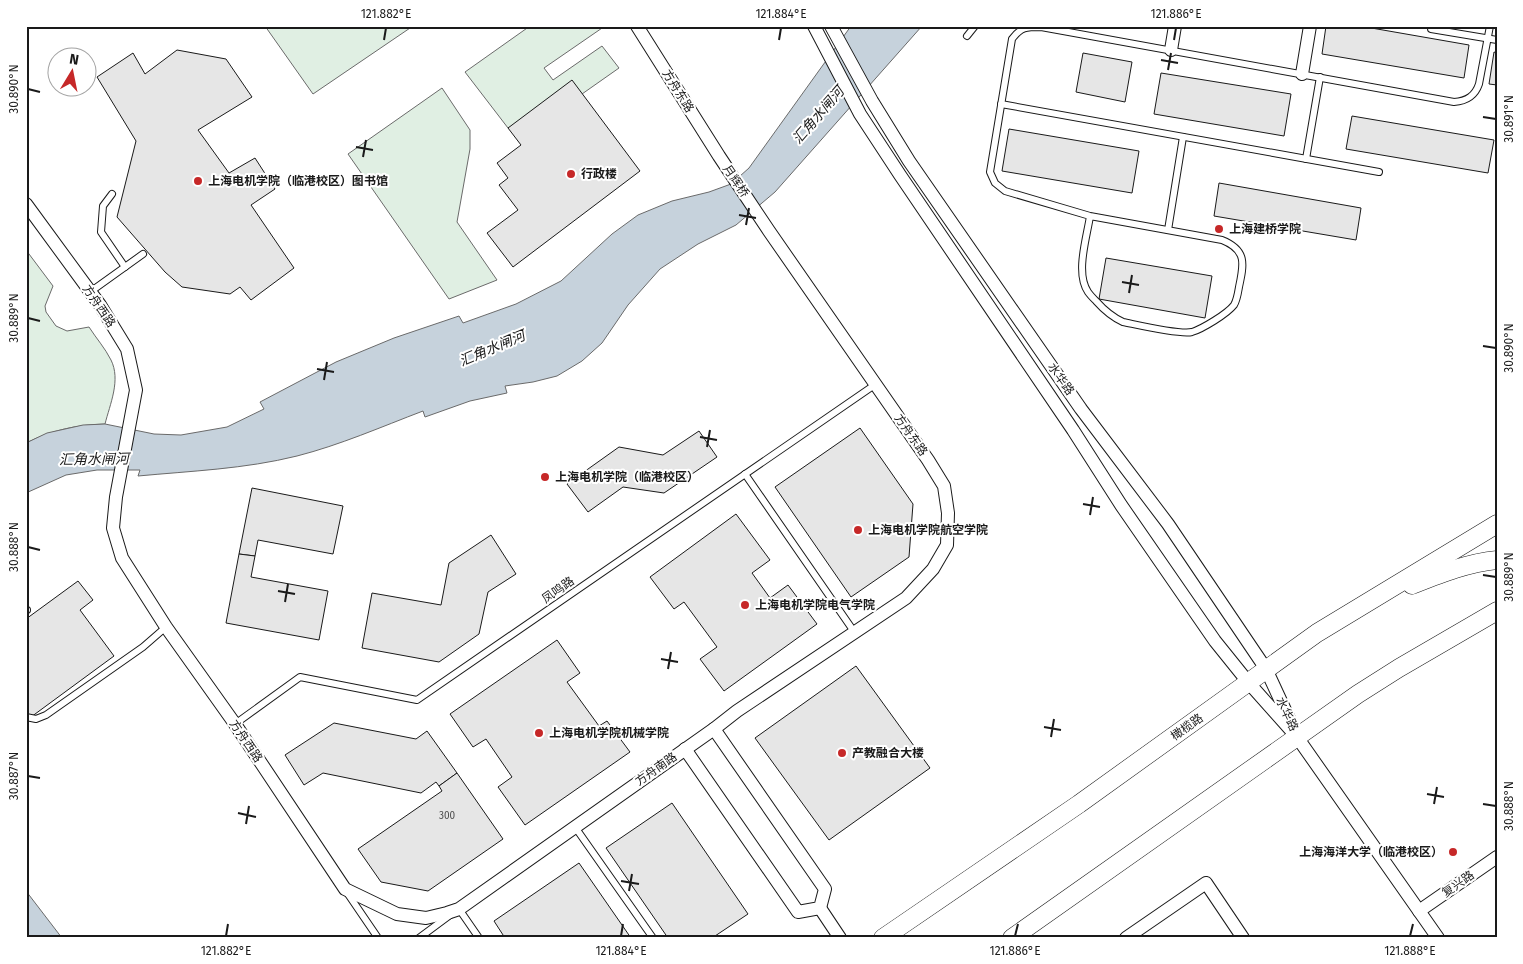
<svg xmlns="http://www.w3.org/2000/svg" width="1523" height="964" font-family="'Fira Sans','Noto Sans SC',sans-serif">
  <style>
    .green { fill: #e0efe3; stroke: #6a6a6a }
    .water { fill: #c6d2dc; stroke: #6a6a6a }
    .building { fill: #e6e6e6; stroke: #1a1a1a }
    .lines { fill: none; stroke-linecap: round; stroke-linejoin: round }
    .lane-casing { stroke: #1a1a1a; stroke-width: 8 }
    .street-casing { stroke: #1a1a1a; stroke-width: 14 }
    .secondary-casing { stroke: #1a1a1a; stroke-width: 19 }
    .lane { stroke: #fff; stroke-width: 6 }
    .street { stroke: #fff; stroke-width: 12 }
    .secondary { stroke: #fff; stroke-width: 18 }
    .ticks { fill: none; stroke: #1a1a1a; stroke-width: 2 }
    .poi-dot { fill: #c62828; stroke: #fff; stroke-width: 2 }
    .labels { text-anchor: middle; stroke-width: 4; stroke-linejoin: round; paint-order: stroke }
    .number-label { font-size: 10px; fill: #4d4d4d }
    .street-label { font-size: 12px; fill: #1a1a1a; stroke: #fff }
    .poi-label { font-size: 12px; font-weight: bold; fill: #1a1a1a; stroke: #fff; text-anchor: start }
    .water-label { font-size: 14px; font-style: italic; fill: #1a1a1a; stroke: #fff }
    .neatline { fill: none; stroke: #1a1a1a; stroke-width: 2 }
    .ticks-label { font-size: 12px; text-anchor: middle; fill: #1a1a1a }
  </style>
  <rect width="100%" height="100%" fill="#fff"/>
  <!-- green -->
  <g class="green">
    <path d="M265 26H413L313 94Z"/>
    <path d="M530 26H605L544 68 553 80 602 46 619 68 582 94 508 128 465 72Z"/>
    <path d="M442 88 470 130V149L457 222 497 280 449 299 348 154Z"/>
    <path d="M26 250 53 286 45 306 46 312 56 326 67 331 89 327C96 338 105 348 111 360 121 380 110 404 105 424 75 425 53 430 26 443Z"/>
  </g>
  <!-- water -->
  <g class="water">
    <path d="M851 26H922L775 192 736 225 698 244 660 269 628 305 602 343 582 361 557 376 533 382 505 386 507 393 470 401 425 417 423 411C381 427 340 445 297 456 245 469 191 471 138 476L140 470H97L66 475 26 493V443L47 433 83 425 105 424 154 434 181 435 227 427 264 409 260 402 336 362 394 338 459 316 463 323 516 304 561 281 612 234 638 215 672 201 709 192 731 184 749 168Z"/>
    <path d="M26 891 62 938H26Z"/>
  </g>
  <!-- building -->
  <g class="building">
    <path d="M1326 26H1360L1469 45 1464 78 1322 54Z"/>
    <path d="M177 50 226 59 252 97 198 130 229 173 255 158 275 189 251 205 294 268 251 300 240 287 230 294 182 287 165 272 117 217 136 141 97 77 133 53 145 74Z"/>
    <path d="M1494 52 1497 53V85L1489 84Z"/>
    <path d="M1083 53 1132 62 1125 102 1076 92Z"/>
    <path d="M1161 73 1291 94 1284 136 1154 114Z"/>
    <path d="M572 80 640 171 513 267 487 233 518 210 499 185 508 178 497 163 521 145 508 128Z"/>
    <path d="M1352 116 1494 140 1488 173 1346 149Z"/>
    <path d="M1009 129 1139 151 1132 193 1002 171Z"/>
    <path d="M1219 183 1361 208 1356 240 1214 216Z"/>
    <path d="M1106 258 1212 276 1205 318 1099 299Z"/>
    <path d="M860 428 913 504 909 557 851 597 775 487Z"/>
    <path d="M699 431 717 457 664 493 623 487 588 512 567 484 619 447 663 455Z"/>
    <path d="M252 488 343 506 333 554 258 540 255 556 239 554Z"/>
    <path d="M736 514 770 560 752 573 770 598 788 585 817 624 724 691 700 659 717 647 684 602 674 609 650 577Z"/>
    <path d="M491 535 516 574 488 592 479 634 439 662 362 648 372 593 441 605 449 563Z"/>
    <path d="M239 554 255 556 251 577 328 591 319 640 226 623Z"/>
    <path d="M78 581 93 600 80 610 114 656 31 717 26 710V619Z"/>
    <path d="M557 640 580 673 567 682 599 726 607 721 630 752 525 825 498 787 512 777 486 739 473 747 450 714Z"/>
    <path d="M856 666 930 768 829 840 755 738Z"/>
    <path d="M334 723 416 739 427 731 457 773 439 786 436 782 421 793 323 773 304 785 285 755Z"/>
    <path d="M457 773 503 839 428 891 381 882 358 849 442 791 439 786Z"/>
    <path d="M672 803 748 914 712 938H668L606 848Z"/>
    <path d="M579 863 631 938H505L494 921Z"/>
  </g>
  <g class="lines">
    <!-- lane casing -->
    <g class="lane-casing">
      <g id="lane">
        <path d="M1431 26V29L1497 40"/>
        <path d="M967 36 975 26"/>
        <path d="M1001 104 1379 172"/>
        <path d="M1306 159 1320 77"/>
        <path d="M112 194 103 206 101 232 125 267"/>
        <path d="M1090 216C1087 237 1075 273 1088 292 1090 295 1093 298 1096 301 1104 310 1112 317 1123 322 1138 325 1180 335 1192 332 1202 329 1227 314 1234 305 1237 300 1238 293 1239 287 1244 264 1247 250 1222 240L1090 216 1005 191 995 183 990 172 1012 39C1021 27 1026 27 1041 27L1454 102C1467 101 1475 96 1479 84L1490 26"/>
        <path d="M1168 230 1183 137"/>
        <path d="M90 292 143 254"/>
        <path d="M745 474 855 633"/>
        <path d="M26 610H27"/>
        <path d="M26 717 36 719 46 715 143 647 166 627"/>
        <path d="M235 724 300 677 417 700 876 384"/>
        <path d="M575 827 653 938"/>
        <path d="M348 894 378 938"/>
        <path d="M458 910 459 909 479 938"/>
        <path d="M419 938 450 915"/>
      </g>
    </g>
    <!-- street casing -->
    <g class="street-casing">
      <g id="street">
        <path d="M814 26 860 114 900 175 1073 430 1121 505 1215 641 1248 682 1297 737 1438 938"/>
        <path d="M831 26 872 101 909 161 1081 409 1168 524 1266 669 1291 723"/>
        <path d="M1171 50 1175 26"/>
        <path d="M1302 74 1310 26"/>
        <path d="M26 204 100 305 127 349 136 390 116 497 113 528 122 558 166 627 235 724 345 889 397 914 426 918 447 913 459 909 714 729 737 711 906 598 933 569 947 545 948 513 944 486 928 460 769 231 719 156 637 26"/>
        <path d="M685 749 798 912 820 908 825 889 714 729"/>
        <path d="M820 908 840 938"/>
        <path d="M1419 911 1497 857"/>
        <path d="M1126 938 1206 883 1243 938"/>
      </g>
    </g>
    <!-- secondary casing -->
    <g class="secondary-casing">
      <g id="secondary">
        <path d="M1412 585C1440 574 1467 563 1497 560"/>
        <path d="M883 938 1079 804 1317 633 1497 524"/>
        <path d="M1012 938 1358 694 1399 668 1497 611"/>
      </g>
    </g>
    <!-- lane -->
    <use href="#lane" class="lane"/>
    <!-- street -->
    <use href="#street" class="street"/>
    <!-- secondary -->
    <use href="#secondary" class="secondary"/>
  </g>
  <!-- ticks -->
  <path class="ticks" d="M384 40 386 28M779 40 781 28M1174 40 1176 28M1161 60 1178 63M1168 70 1171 53M28 89 40 92M1483 117 1496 119M356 147 373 150M363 157 366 140M739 215 756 218M746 225 749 208M1122 282 1139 285M1129 293 1132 275M28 318 40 321M1483 346 1496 348M317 369 334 372M324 380 327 362M700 437 717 440M707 447 710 430M1083 504 1100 507M1090 515 1093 497M28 547 40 550M1483 575 1496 577M278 591 295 594M285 602 288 584M661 659 678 662M668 669 671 652M1044 727 1061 730M1051 737 1054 719M28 776 40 778M1427 794 1444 797M1434 804 1437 787M1483 804 1496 806M238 813 256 817M246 824 249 806M621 881 639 884M629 891 632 874M226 936 228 924M621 936 623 924M1015 936 1018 924M1410 936 1413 924"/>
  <!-- markers -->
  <g class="poi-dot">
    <circle cx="571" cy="174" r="5"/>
    <circle cx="198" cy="181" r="5"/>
    <circle cx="1219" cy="229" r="5"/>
    <circle cx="545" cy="477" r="5"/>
    <circle cx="858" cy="530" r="5"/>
    <circle cx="745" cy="605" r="5"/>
    <circle cx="539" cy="733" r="5"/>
    <circle cx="842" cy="753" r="5"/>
    <circle cx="1453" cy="852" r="5"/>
  </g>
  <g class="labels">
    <!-- number labels -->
    <g class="number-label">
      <text x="447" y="819">300</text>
    </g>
    <!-- street labels -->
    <g class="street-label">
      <text transform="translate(678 91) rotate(58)" y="4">方舟东路</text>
      <text transform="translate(736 181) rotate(56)" y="4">月辉桥</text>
      <text transform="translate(99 306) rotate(56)" y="4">方舟西路</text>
      <text transform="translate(1061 379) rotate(55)" y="4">水华路</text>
      <text transform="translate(911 435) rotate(55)" y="4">方舟东路</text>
      <text transform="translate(558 590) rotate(-35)" y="4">凤鸣路</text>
      <text transform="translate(1287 714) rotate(65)" y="4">水华路</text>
      <text transform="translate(1187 727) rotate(-36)" y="4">橄榄路</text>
      <text transform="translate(246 741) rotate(56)" y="4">方舟西路</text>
      <text transform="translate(656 769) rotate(-35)" y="4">方舟南路</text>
      <text transform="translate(1458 884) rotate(-35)" y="4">复兴路</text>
    </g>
    <!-- poi labels -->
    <g class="poi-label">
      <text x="581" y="178">行政楼</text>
      <text x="208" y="185">上海电机学院（临港校区）图书馆</text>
      <text x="1229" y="233">上海建桥学院</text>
      <text x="555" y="481">上海电机学院（临港校区）</text>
      <text x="868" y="534">上海电机学院航空学院</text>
      <text x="755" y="609">上海电机学院电气学院</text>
      <text x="549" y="737">上海电机学院机械学院</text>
      <text x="852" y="757">产教融合大楼</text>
      <text x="1443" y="856" text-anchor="end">上海海洋大学（临港校区）</text>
    </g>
    <!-- water labels -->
    <g class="water-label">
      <text transform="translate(818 115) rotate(-49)" y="5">汇角水闸河</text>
      <text transform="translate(492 348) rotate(-23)" y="5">汇角水闸河</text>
      <text transform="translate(94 459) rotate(-1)" y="5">汇角水闸河</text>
    </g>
  </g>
  <!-- border -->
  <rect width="1523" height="964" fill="none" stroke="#ffffff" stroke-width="55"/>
  <!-- north arrow -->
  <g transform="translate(72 72) rotate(10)"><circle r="24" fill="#ffffff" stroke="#a3a3a3"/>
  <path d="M0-4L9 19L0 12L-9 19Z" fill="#c62828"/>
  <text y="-8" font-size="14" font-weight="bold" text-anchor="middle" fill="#1a1a1a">N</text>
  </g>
  <rect x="28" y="28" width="1468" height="908" class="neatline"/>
  <g class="ticks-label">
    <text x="386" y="18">121.882°E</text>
    <text x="781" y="18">121.884°E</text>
    <text x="1176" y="18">121.886°E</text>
    <text transform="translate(14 89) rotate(-90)" y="4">30.890°N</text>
    <text transform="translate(1509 119) rotate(-90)" y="4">30.891°N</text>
    <text transform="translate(14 318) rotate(-90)" y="4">30.889°N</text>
    <text transform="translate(1509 348) rotate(-90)" y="4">30.890°N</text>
    <text transform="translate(14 547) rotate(-90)" y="4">30.888°N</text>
    <text transform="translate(1509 577) rotate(-90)" y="4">30.889°N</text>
    <text transform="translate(14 776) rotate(-90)" y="4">30.887°N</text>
    <text transform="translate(1509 806) rotate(-90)" y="4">30.888°N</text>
    <text x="226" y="955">121.882°E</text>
    <text x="621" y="955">121.884°E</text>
    <text x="1015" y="955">121.886°E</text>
    <text x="1410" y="955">121.888°E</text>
  </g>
</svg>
